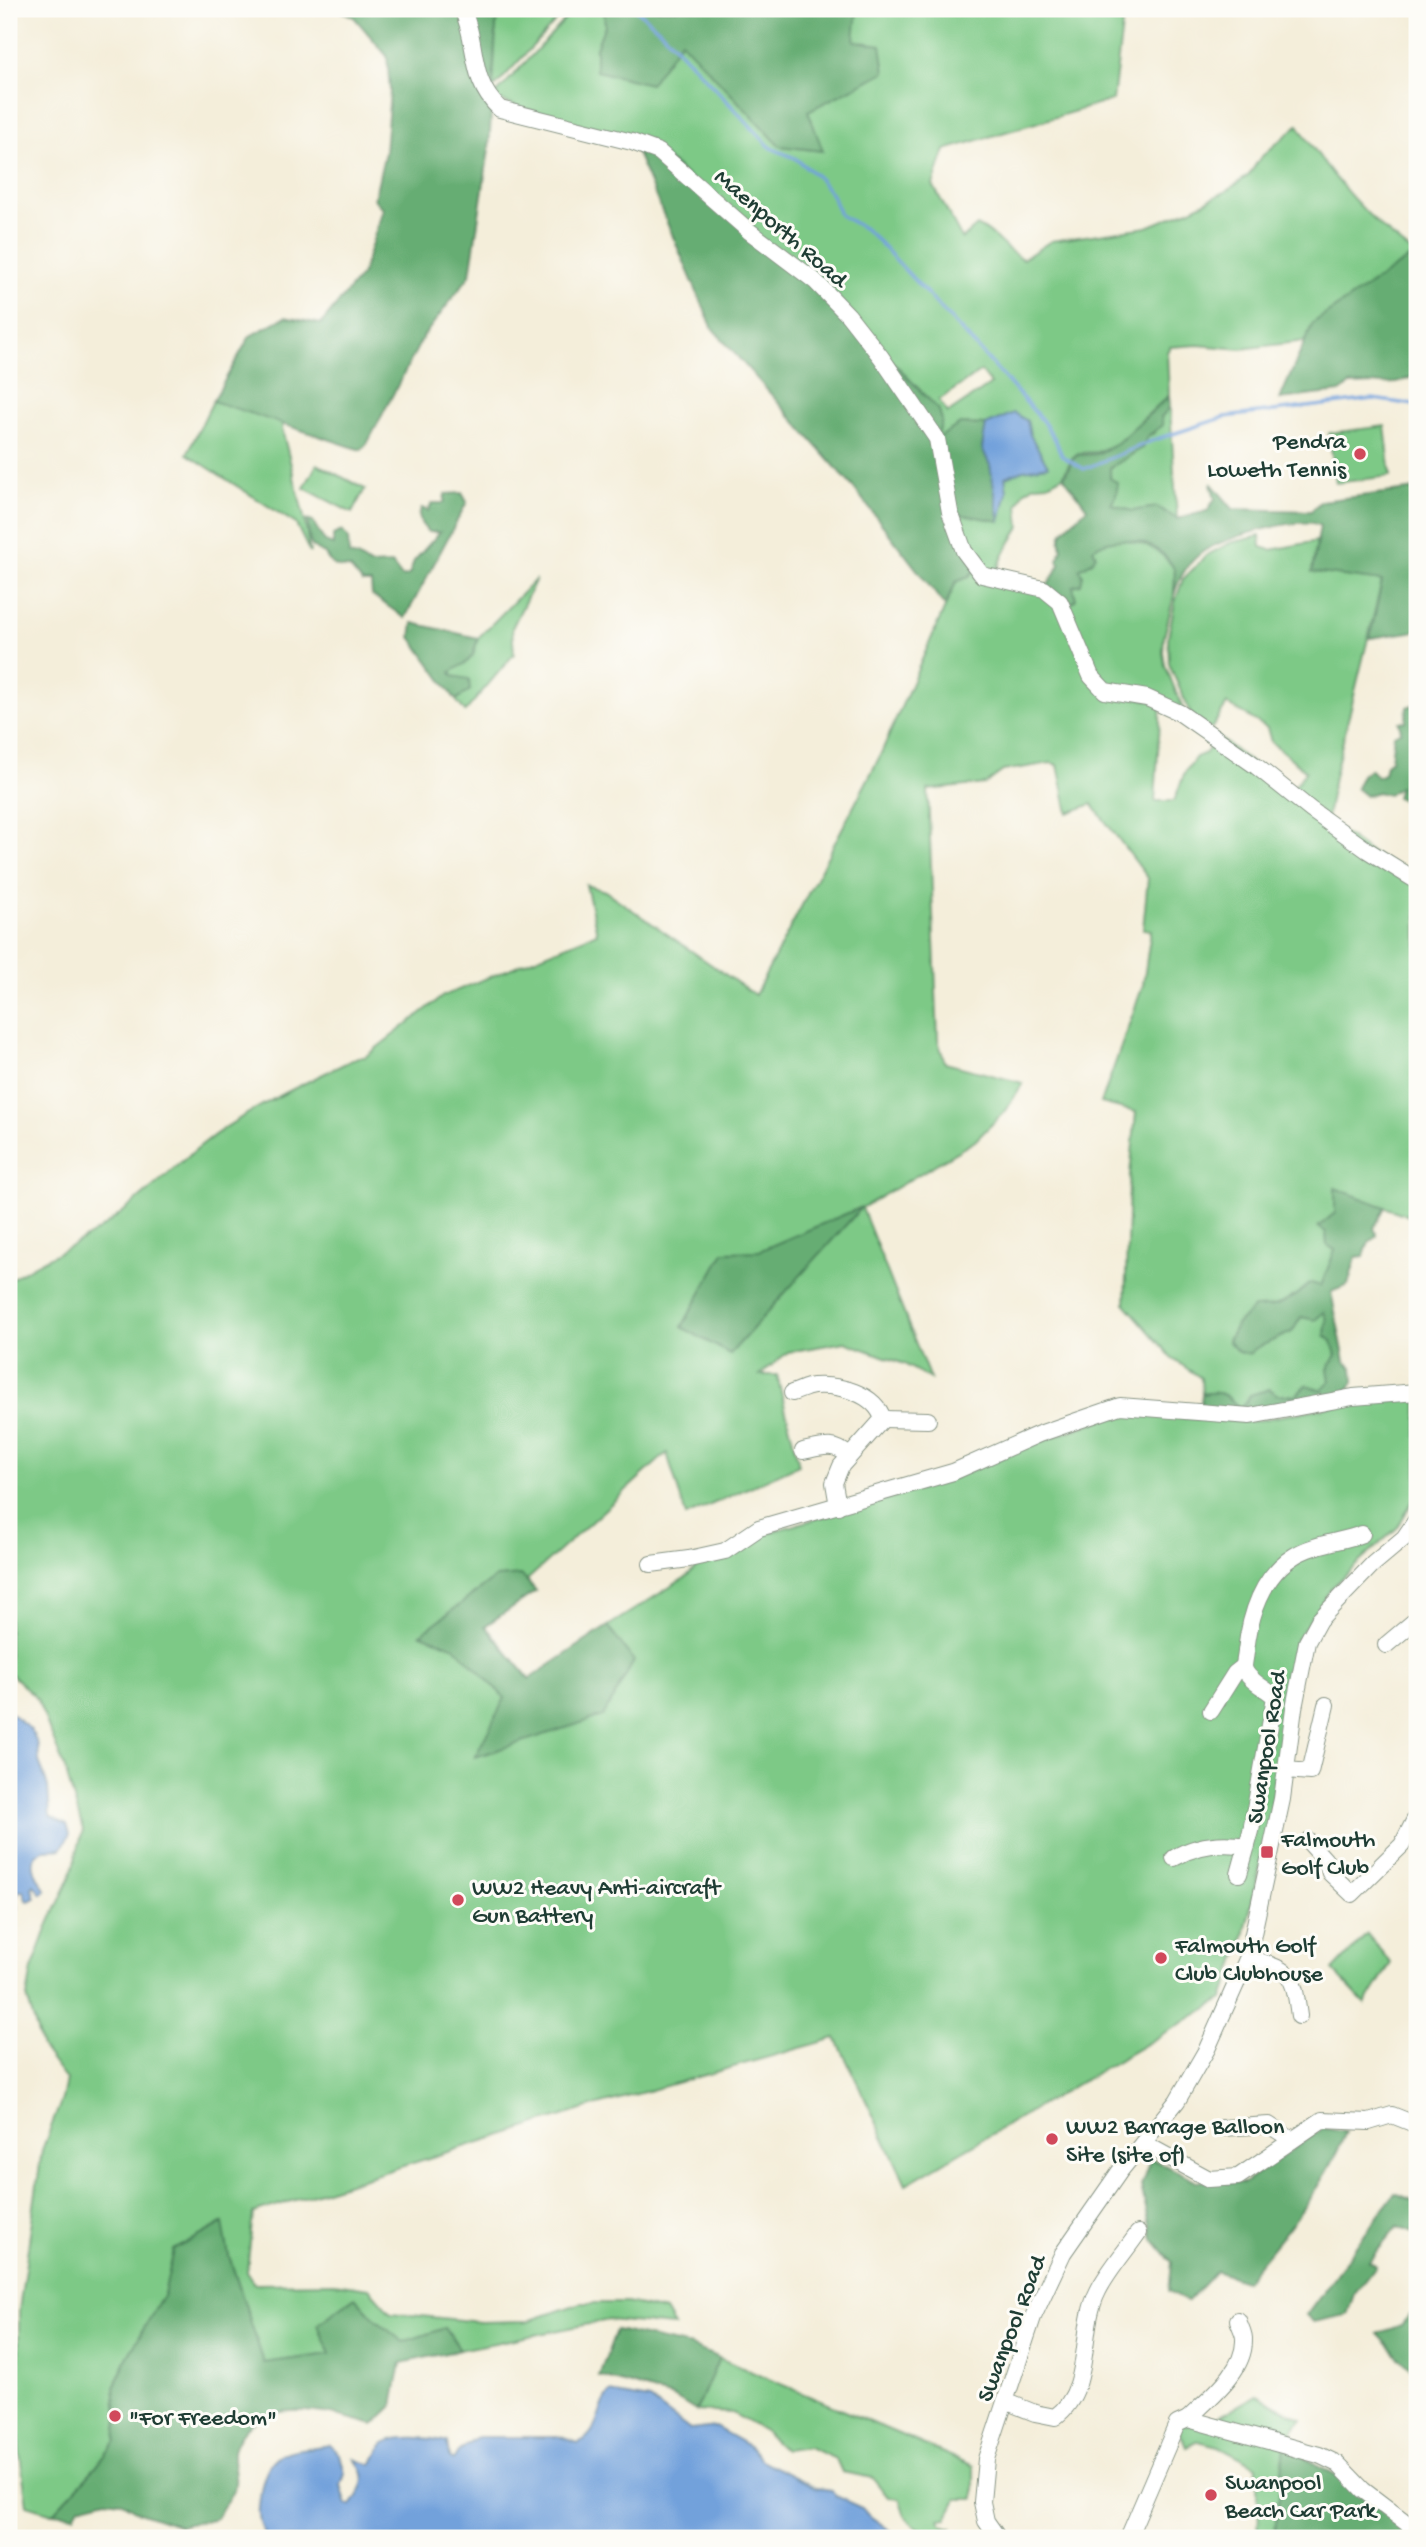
<svg xmlns="http://www.w3.org/2000/svg" width="1426" height="2547" font-family="'Gochi Hand',sans-serif">
  <style>
    .green { fill: #7dc986; stroke: #4e835d; stroke-width: 2; fill-rule: evenodd }
    .forest { fill: #66ad73; stroke: #427554; stroke-width: 2 }
    .water { fill: #72a1db; stroke: #486f88; stroke-width: 2 }
    .lines { fill: none; stroke-linecap: round; stroke-linejoin: round }
    .stream { stroke: #72a1db; stroke-width: 3.5 }
    .minor-casing { stroke: #8a9687; stroke-width: 18 }
    .minor { stroke: #fff; stroke-width: 16 }
    .poi-dot { fill: #d1495b; stroke: #fdfcf7; stroke-width: 2.5 }
    .labels { text-anchor: middle; stroke-width: 6; stroke-linejoin: round; paint-order: stroke }
    .street-label { font-size: 24px; fill: #1f3d34; stroke: #fdfcf7 }
    .poi-label { font-size: 24px; fill: #1f3d34; stroke: #fdfcf7; text-anchor: start }
  </style>
  <rect width="100%" height="100%" fill="#fdfcf7"/>
  <filter id="ink" filterUnits="userSpaceOnUse"><feTurbulence type="fractalNoise" baseFrequency=".0143" numOctaves="2"/><feDisplacementMap in="SourceGraphic" scale="14" xChannelSelector="R" yChannelSelector="G"/><feConvolveMatrix kernelMatrix="1 2 1 2 8 2 1 2 1" color-interpolation-filters="sRGB"/></filter>
  <filter id="wash" filterUnits="userSpaceOnUse"><feTurbulence type="fractalNoise" baseFrequency=".00686" numOctaves="4" result="noise"/><feDisplacementMap in="SourceGraphic" scale="28" xChannelSelector="R" yChannelSelector="G"/><feGaussianBlur stdDeviation="1.57" result="paint"/><feColorMatrix in="noise" values="0 0 0 0 0 0 0 0 0 0 0 0 0 0 0 0 0 1.4 0 .05"/><feComposite in="paint" operator="in"/></filter>
  <g filter="url(#wash)">
    <rect width="100%" height="100%" fill="#f4eeda"/>
    <!-- green -->
    <g class="green">
      <path d="M497 9H567L493 89Z"/>
      <path d="M575 9H604L605 25 596 48 681 40 780 146 822 151 808 111 853 41 857 9H1124L1113 100 945 150 933 185 962 239 977 226C994 231 1004 251 1023 259L1051 241 1147 227 1193 208 1227 191 1249 175 1260 158 1298 125C1330 176 1367 219 1415 255L1313 323 1305 341 1241 349 1198 345 1170 347 1167 352 1169 395 1117 443 1097 452 1078 453 1072 458 1063 476 1048 484 1035 485 1024 492 1018 505 1020 527 1006 550 993 578 982 574 952 513 1000 520 1007 492 1005 477 1023 470 1048 466 1030 435 1027 421 1013 413 986 425 960 424 937 439 939 410 848 315 659 152 492 98ZM981 371 991 384 948 413 939 400Z"/>
      <path d="M213 401 284 423 282 429 304 517 310 553 296 524 187 454Z"/>
      <path d="M1170 407 1177 519 1157 507 1132 511 1111 504 1110 468 1142 448 1148 436 1154 433 1161 417Z"/>
      <path d="M1385 426 1391 476 1336 483 1329 433Z"/>
      <path d="M317 464 365 489 352 513 304 488Z"/>
      <path d="M1260 536 1261 547 1271 550 1317 541 1312 572 1382 581 1334 777 1327 818 1291 791 1306 771 1271 742 1267 728 1227 704 1211 729 1192 717 1169 664 1168 637 1175 602 1183 579 1207 555 1230 543Z"/>
      <path d="M1126 540C1150 545 1159 549 1175 569L1174 595 1164 637 1163 652 1165 665 1185 714 1106 688 1093 674 1068 605 1076 599C1075 595 1073 592 1073 588 1073 578 1093 545 1103 541 1109 539 1120 540 1126 540Z"/>
      <path d="M976 569C992 590 1027 578 1047 592 1079 616 1072 664 1103 688 1112 695 1146 698 1161 704L1155 801H1174L1185 772 1196 757 1206 753 1217 736 1311 810 1367 850 1417 881V1219L1335 1189V1213L1319 1227 1326 1232 1327 1245 1335 1250 1321 1286 1311 1283C1291 1300 1281 1308 1253 1308L1236 1325 1228 1340 1238 1352 1249 1354 1255 1348 1292 1332 1301 1317 1315 1319 1324 1312 1327 1320 1325 1335 1332 1341 1336 1355 1328 1369 1331 1381 1322 1390 1306 1385 1296 1396 1275 1394 1270 1389 1250 1395 1247 1402 1240 1408C1225 1395 1224 1390 1202 1394L1201 1378 1173 1359 1125 1304 1129 1185 1136 1112 1101 1103 1143 985 1151 930 1143 929 1148 878 1092 804 1068 813 1058 765 1051 763 1003 771 985 784 928 790 938 1040 945 1063 1023 1083 1004 1112 975 1141 862 1208 930 1379 904 1364 845 1342 788 1352 760 1375H777L799 1465 686 1516 667 1453 527 1580 536 1591 485 1626 530 1679 608 1626 686 1577 699 1564 730 1557 763 1534 941 1483 1041 1441 1121 1413 1250 1422 1353 1402 1417 1398V1493L1398 1527 1333 1586 1296 1640 1268 1833 1243 1940 1223 1999 906 2184 836 2038 598 2105 253 2213 247 2272 255 2284 334 2283 369 2288 391 2313 480 2322 528 2321 581 2303H627L665 2311 674 2326 609 2320 460 2350 445 2328 403 2343 376 2320 355 2297 318 2324 330 2354 264 2363 229 2256 222 2223 174 2251 164 2294 127 2358 114 2388 118 2420 116 2441 96 2467 53 2513 27 2505 19 2448V2310L42 2150 62 2099 66 2080 42 2048 27 1997 32 1969 49 1924 70 1878 83 1830 64 1766 37 1699 9 1672V1281C36 1261 69 1250 97 1231 134 1206 166 1174 200 1146 248 1108 304 1084 358 1057H365L443 996 597 933 586 885 605 891 755 995 879 758 956 582 968 577ZM860 1208 730 1354 682 1327 724 1253 759 1252Z"/>
      <path d="M536 579 512 628 514 654 465 712 456 700 470 690 452 676 451 672 467 662 473 655 478 638Z"/>
      <path d="M1367 1934 1391 1963 1365 2004 1333 1970Z"/>
      <path d="M719 2358 974 2466V2499H957L947 2518 939 2519 942 2525 952 2528 944 2538H934L932 2533C914 2529 902 2517 900 2499L888 2497 873 2478 842 2472 836 2459 808 2447 784 2450 765 2432 732 2413 696 2411Z"/>
      <path d="M1257 2395 1302 2419 1281 2445 1285 2447 1274 2538H1257C1262 2514 1255 2491 1257 2466L1219 2446 1198 2441 1186 2447 1177 2424 1207 2423Z"/>
    </g>
    <!-- forest -->
    <g class="forest">
      <path d="M338 9H497L489 149 470 275 423 337 367 444 361 450 213 401 250 336 285 317 321 324 362 274 383 209 374 199 385 152 390 91 387 56 354 17Z"/>
      <path d="M604 9H857L854 41 881 45 885 72 808 111 823 151 780 146 681 41 650 84 596 71V48L605 25Z"/>
      <path d="M632 142 659 152 848 315 939 410 942 421 937 439 960 424 986 425 982 448 990 465 1000 521 952 513 976 569 968 577 956 582 945 606 853 487 713 329Z"/>
      <path d="M1417 253V375L1397 383 1350 385 1340 392 1280 399 1313 323Z"/>
      <path d="M1169 396 1170 407 1161 417 1163 425 1148 436 1142 448 1110 468V478L1118 483 1116 496 1111 504 1132 511 1157 507 1177 519 1207 511 1215 499 1211 483 1233 509 1311 511 1321 501 1417 489V631L1370 638 1382 581 1312 572 1320 526C1304 514 1221 539 1204 551 1188 562 1179 577 1174 595 1174 587 1177 574 1173 567 1159 540 1116 532 1093 549L1096 555 1092 562 1079 569 1083 575 1081 584 1073 586 1076 599 1068 605 1046 588 1060 565 1058 560 1062 548C1055 529 1077 521 1087 508L1064 477 1073 459 1078 455 1097 454 1117 444Z"/>
      <path d="M462 493 467 502 405 618 372 595 371 583H363L350 568C338 569 331 566 325 554 306 548 310 538 307 520L313 522 325 542 333 545V535L342 531 348 538 349 555 357 557 370 565 392 564 402 577 409 575 414 561 440 532H428L421 523 419 515 422 508 428 511 432 503H444L445 494Z"/>
      <path d="M413 623 478 638 473 655 467 662 451 672 453 676 469 679 470 690 456 700 411 637Z"/>
      <path d="M1413 705 1417 709V717L1412 724 1415 727 1412 734 1417 733V800L1410 803 1396 797 1399 787 1388 795 1377 792 1366 796 1356 788 1362 775 1370 769 1377 777 1384 774 1386 764 1391 760 1394 735 1401 731 1399 722 1406 721 1407 707Z"/>
      <path d="M1335 1188 1385 1207 1374 1228 1377 1236 1369 1242 1364 1256 1356 1257 1348 1285 1331 1292 1345 1361 1353 1368 1354 1382 1342 1399 1250 1416 1200 1412 1202 1394C1224 1390 1224 1395 1240 1408L1247 1402 1250 1395 1270 1389 1276 1394 1296 1396 1306 1385 1322 1390 1330 1381 1328 1369 1336 1355 1332 1341 1325 1335 1327 1320 1324 1312 1315 1320 1301 1317 1292 1332 1256 1348 1249 1354 1238 1352 1228 1341 1236 1325 1253 1308C1281 1308 1291 1300 1311 1283L1321 1286 1335 1250 1327 1245 1326 1232 1318 1227 1335 1213Z"/>
      <path d="M862 1207 730 1354 682 1327 724 1252 759 1251Z"/>
      <path d="M521 1575 536 1591 485 1626 529 1679 608 1626 634 1661 603 1716 475 1757 505 1698 455 1647 421 1634 496 1577Z"/>
      <path d="M1323 2128 1346 2132C1323 2188 1284 2235 1245 2281L1216 2271 1187 2302 1169 2291 1172 2262 1153 2239 1141 2186 1151 2158 1197 2181 1244 2183Z"/>
      <path d="M1395 2193 1417 2202V2234L1397 2227 1369 2261 1376 2266 1354 2294 1347 2315 1313 2322 1306 2315Z"/>
      <path d="M223 2223 229 2256 264 2363 330 2354 318 2324 355 2297 376 2320 403 2342 445 2328 460 2350 401 2363 393 2406 373 2425C332 2412 254 2393 234 2447 230 2459 237 2473 235 2485 232 2495 222 2508 216 2518L180 2526 139 2512 120 2501 107 2499 79 2506 74 2515 53 2513 96 2467 116 2441 118 2420 114 2388 127 2358 164 2294 174 2250Z"/>
      <path d="M1417 2307V2376L1378 2334 1401 2325Z"/>
      <path d="M616 2330 691 2346 719 2358 696 2411 673 2397 599 2376Z"/>
      <path d="M1285 2447 1363 2490 1417 2538H1274Z"/>
    </g>
    <!-- water -->
    <g class="water">
      <path d="M1014 413 1027 421 1030 435 1048 466 1023 470 1005 477 1007 492 1000 521 990 465 982 448 986 425Z"/>
      <path d="M9 1711 31 1730 38 1745 39 1761 48 1787 50 1816 67 1825 70 1834 61 1849C55 1850 49 1849 44 1850 23 1857 39 1880 46 1891L41 1894 34 1885 32 1888 35 1898 29 1901 26 1900 24 1892 19 1890 15 1900 17 1908 9 1918Z"/>
      <path d="M610 2393 650 2400 690 2430 715 2427 749 2446 761 2460 816 2488 832 2490 835 2496 862 2508 867 2514 901 2538H262L264 2534C257 2516 258 2510 261 2491 268 2446 292 2451 330 2445L340 2454 345 2474 341 2485 347 2505 351 2506C364 2485 370 2480 355 2459L372 2465C376 2458 379 2449 384 2444 395 2434 433 2438 447 2442L449 2457 453 2460 458 2452 478 2437H562L578 2443C600 2434 596 2409 610 2393Z"/>
    </g>
    <g class="lines">
      <!-- stream -->
      <path class="stream" d="M636 9 662 32 771 148 795 158 817 176 832 195 840 215 865 229 879 242 984 355 1042 420 1055 439 1062 456 1084 469 1154 440 1225 417 1373 399 1415 405 1417 408"/>
    </g>
  </g>
  <g filter="url(#ink)">
    <g class="lines">
      <!-- minor casing -->
      <g class="minor-casing">
        <g id="minor">
          <path d="M462 9C479 44 468 80 500 109L632 142 659 152 749 231 815 281 848 315 881 357 937 439 950 512 964 551 982 575 1044 589 1060 602 1091 676 1105 691 1147 698 1180 713 1256 766 1311 810 1367 850 1417 881"/>
          <path d="M792 1393C799 1391 806 1387 813 1386 838 1384 875 1393 883 1419L841 1466 834 1483 838 1506"/>
          <path d="M883 1419 928 1420"/>
          <path d="M803 1451C822 1447 834 1442 849 1456"/>
          <path d="M651 1564 689 1559 725 1551 759 1528 953 1472 1039 1434 1120 1406 1250 1416 1353 1397 1417 1392"/>
          <path d="M1386 1645 1417 1619"/>
          <path d="M1211 1711 1235 1673 1244 1666"/>
          <path d="M1287 1770 1310 1772 1326 1705"/>
          <path d="M1308 1841 1326 1861 1330 1873 1352 1894 1402 1845 1417 1815"/>
          <path d="M1174 1858C1197 1844 1221 1842 1247 1846"/>
          <path d="M1239 1874 1251 1831 1275 1697C1266 1688 1246 1680 1244 1667 1244 1662 1246 1655 1246 1651 1250 1615 1262 1576 1294 1556 1313 1544 1340 1542 1362 1534"/>
          <path d="M1248 1957C1291 1972 1293 1970 1299 2016"/>
          <path d="M1222 2128 1269 2125 1292 2140"/>
          <path d="M1143 2143 1209 2179 1238 2177 1322 2120 1369 2122 1392 2115 1417 2125"/>
          <path d="M1005 2401 1035 2413 1055 2417C1094 2389 1078 2330 1098 2291 1108 2271 1125 2252 1138 2233"/>
          <path d="M1188 2419C1209 2398 1244 2372 1244 2341 1245 2334 1240 2327 1238 2320"/>
          <path d="M998 2538 986 2521 982 2502 986 2459 1033 2317 1063 2253 1120 2171 1177 2101 1207 2049 1248 1957 1282 1799 1294 1708 1307 1642 1319 1620 1373 1564 1404 1538 1417 1519"/>
          <path d="M1128 2538 1177 2424 1188 2419 1319 2455 1338 2464 1363 2490 1417 2531"/>
        </g>
      </g>
      <!-- minor -->
      <use href="#minor" class="minor"/>
    </g>
  </g>
  <!-- markers -->
  <g class="poi-dot">
    <circle cx="1360" cy="454" r="7"/>
    <rect x="1260" y="1845" width="14" height="14" rx="3.5"/>
    <circle cx="458" cy="1900" r="7"/>
    <circle cx="1161" cy="1958" r="7"/>
    <circle cx="1052" cy="2139" r="7"/>
    <circle cx="115" cy="2416" r="7"/>
    <circle cx="1211" cy="2495" r="7"/>
  </g>
  <g class="labels">
    <!-- street labels -->
    <g class="street-label">
      <text transform="translate(782 227) rotate(41)" y="8">Maenporth Road</text>
      <text transform="translate(1265 1747) rotate(-81)" y="8">Swanpool Road</text>
      <text transform="translate(1010 2328) rotate(-69)" y="8">Swanpool Road</text>
    </g>
    <!-- poi labels -->
    <g class="poi-label">
      <text x="1346" y="448" text-anchor="end">Pendra<tspan x="1346" dy="28">Loweth Tennis</tspan></text>
      <text x="1281" y="1846">Falmouth<tspan x="1281" dy="28">Golf Club</tspan></text>
      <text x="472" y="1894">WW2 Heavy Anti-aircraft<tspan x="472" dy="28">Gun Battery</tspan></text>
      <text x="1175" y="1952">Falmouth Golf<tspan x="1175" dy="28">Club Clubhouse</tspan></text>
      <text x="1066" y="2133">WW2 Barrage Balloon<tspan x="1066" dy="28">Site (site of)</tspan></text>
      <text x="129" y="2424">"For Freedom"</text>
      <text x="1225" y="2489">Swanpool<tspan x="1225" dy="28">Beach Car Park</tspan></text>
    </g>
  </g>
  <!-- margin -->
  <rect width="1426" height="2547" fill="none" stroke="#fdfcf7" stroke-width="35"/>
</svg>
